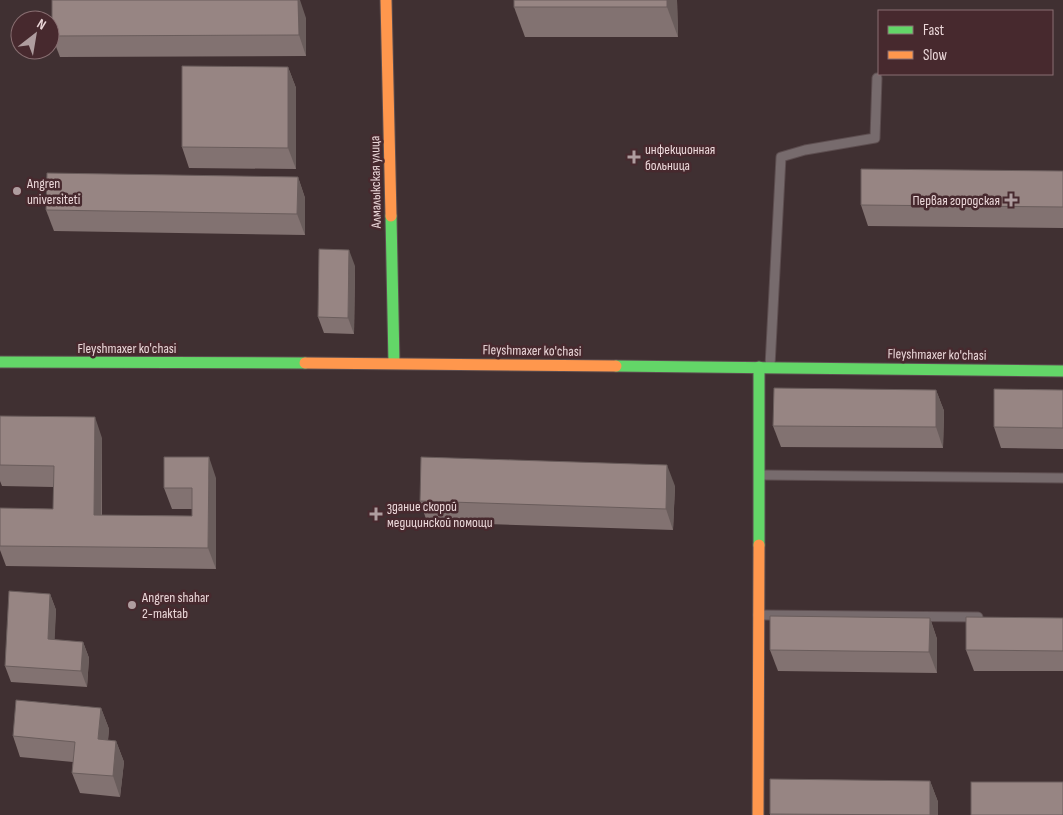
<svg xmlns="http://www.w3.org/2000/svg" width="1063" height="815" font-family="'Sofia Sans Condensed',sans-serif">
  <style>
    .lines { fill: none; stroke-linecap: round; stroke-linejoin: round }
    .lane-casing { stroke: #5d4e50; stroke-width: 11 }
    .fast-casing { stroke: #5d4e50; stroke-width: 13 }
    .slow-casing { stroke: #5d4e50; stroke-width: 13 }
    .lane { stroke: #776b6d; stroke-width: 9 }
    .fast { stroke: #63d668; stroke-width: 11 }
    .slow { stroke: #ff974d; stroke-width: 11 }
    .wall { fill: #827271 }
    .shaded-wall { fill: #6a5d5c }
    .building { fill: #978583; stroke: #6a5d5c }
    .poi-dot { fill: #af9d9f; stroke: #47292e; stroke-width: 2 }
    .labels { text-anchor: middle; stroke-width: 5; stroke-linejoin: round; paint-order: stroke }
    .poi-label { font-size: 14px; fill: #ebd7d9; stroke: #47292e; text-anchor: start }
    .street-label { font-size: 14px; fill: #ebd7d9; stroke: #47292e }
  </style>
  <rect width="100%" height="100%" fill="#403032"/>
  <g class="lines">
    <!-- lane casing -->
    <g class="lane-casing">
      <g id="lane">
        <path d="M770 366 781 157 805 150 875 138 877 78"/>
        <path d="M761 475 1063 478"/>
        <path d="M758 615 978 617"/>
      </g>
    </g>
    <!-- fast casing -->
    <g class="fast-casing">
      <g id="fast">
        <path d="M391 216 394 363"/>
        <path d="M0 362 305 363"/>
        <path d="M616 366 1063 371"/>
        <path d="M759 545V367"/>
      </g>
    </g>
    <!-- slow casing -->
    <g class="slow-casing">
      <g id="slow">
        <path d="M386 0 391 216"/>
        <path d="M305 363 616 366"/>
        <path d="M758 815 759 545"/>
      </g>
    </g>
    <!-- lane -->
    <use href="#lane" class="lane"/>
    <!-- fast -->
    <use href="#fast" class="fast"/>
    <!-- slow -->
    <use href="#slow" class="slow"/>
  </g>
  <!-- wall -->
  <g class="wall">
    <path d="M514 0H677L678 37H525L514 7Z"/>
    <path d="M306 18V56L60 57 52 36Z"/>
    <path d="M288 67 296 88V169L189 168 182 147Z"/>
    <path d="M1063 171V228L868 226 861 205Z"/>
    <path d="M298 177 305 198V235L54 231 46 210Z"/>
    <path d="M355 266 354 334 324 333 318 317Z"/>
    <path d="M936 390 944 411 943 448 781 447 773 426Z"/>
    <path d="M1063 390V449L1001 448 994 427Z"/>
    <path d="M102 438V515L192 516V509H172L164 488 216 478V569L6 566 0 550V508L53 509V487L2 486 0 481V465Z"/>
    <path d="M675 486 673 530 427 522 420 501Z"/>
    <path d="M50 594 56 610 54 640 83 642 89 658 87 687 11 682 5 666Z"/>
    <path d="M930 618 937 639V673L778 671 770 650Z"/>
    <path d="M1063 618V671H974L966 650Z"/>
    <path d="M101 708 109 729 108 740 116 741 124 762 120 797 80 793 72 773 73 762 20 757 13 736Z"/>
    <path d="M930 781 938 802V815H770V814Z"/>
  </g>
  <!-- shaded-wall -->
  <g class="shaded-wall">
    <path d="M298 0H300L306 18V56L299 35Z"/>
    <path d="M667 0H677L678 37 667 7Z"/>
    <path d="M288 67 296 88V169L288 148Z"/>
    <path d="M298 177 305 198V235L297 214Z"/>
    <path d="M349 250 355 266 354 334 348 318Z"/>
    <path d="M936 390 944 411 943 448 936 427Z"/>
    <path d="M95 417 102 438 101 536 94 515Z"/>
    <path d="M209 457 216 478V569L208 548Z"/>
    <path d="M667 465 675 486 673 530 666 509Z"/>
    <path d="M50 594 56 610 54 656 48 639Z"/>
    <path d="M930 618 937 639V673L929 652Z"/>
    <path d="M83 642 89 658 87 687 81 671Z"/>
    <path d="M101 708 109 729 106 760 98 739Z"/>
    <path d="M116 741 124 762 120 797 113 776Z"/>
    <path d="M930 781 938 802V815H930Z"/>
  </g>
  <!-- building -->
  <g class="building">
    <path d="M52 0H298L299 35 52 36Z"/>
    <rect x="514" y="0" width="153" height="7"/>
    <path d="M182 66 288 67V148L182 147Z"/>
    <path d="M861 169 1063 171V207L861 205Z"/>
    <path d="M47 173 298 177 297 214 46 210Z"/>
    <path d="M319 249 349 250 348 318 318 317Z"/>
    <path d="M774 388 936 390V427L773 426Z"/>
    <path d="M994 389 1063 390V428L994 427Z"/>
    <path d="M0 416 95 417 94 515 192 516V488H164V457H209L208 548 0 546V508L53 509 54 466 0 465Z"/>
    <path d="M421 457 667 465 666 509 420 501Z"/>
    <path d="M9 591 50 594 48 639 83 642 81 671 5 666Z"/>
    <path d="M770 616 930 618 929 652 770 650Z"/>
    <path d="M966 617 1063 618V651L966 650Z"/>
    <path d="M16 700 101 708 98 739 116 741 113 776 72 773 75 742 13 736Z"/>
    <path d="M770 779 930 781V815L770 814Z"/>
    <rect x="971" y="782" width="92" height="33"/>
  </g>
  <!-- markers -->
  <g class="poi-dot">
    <path d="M631.5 149.5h5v5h5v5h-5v5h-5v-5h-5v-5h5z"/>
    <circle cx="17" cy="191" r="5"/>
    <path d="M1008.5 192.5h5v5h5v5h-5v5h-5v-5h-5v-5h5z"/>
    <path d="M373.5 506.5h5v5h5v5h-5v5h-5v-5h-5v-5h5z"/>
    <circle cx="132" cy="605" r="5"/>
  </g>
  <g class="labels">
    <!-- poi labels -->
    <g class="poi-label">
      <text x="645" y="154">инфекционная<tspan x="645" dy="16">больница</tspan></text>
      <text x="27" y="188">Angren<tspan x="27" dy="16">universiteti</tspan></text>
      <text x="1000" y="205" text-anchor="end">Первая городская</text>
      <text x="387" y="511">здание скорой<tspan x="387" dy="16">медицинской помощи</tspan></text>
      <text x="142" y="602">Angren shahar<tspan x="142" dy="16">2-maktab</tspan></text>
    </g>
    <!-- street labels -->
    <g class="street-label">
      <text transform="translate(375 182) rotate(-91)" y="5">Алмалыкская улица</text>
      <text x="127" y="353">Fleyshmaxer ko'chasi</text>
      <text transform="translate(532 350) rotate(1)" y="5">Fleyshmaxer ko'chasi</text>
      <text transform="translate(937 354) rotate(1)" y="5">Fleyshmaxer ko'chasi</text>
    </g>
  </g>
  <!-- legend -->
  <rect x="878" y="10" width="175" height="65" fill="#47292e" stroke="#896f72"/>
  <rect x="888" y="26" width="25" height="8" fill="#63d668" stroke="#896f72"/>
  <text x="923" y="35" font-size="15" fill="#ebd7d9">Fast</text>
  <rect x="888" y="51" width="25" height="8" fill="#ff974d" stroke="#896f72"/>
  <text x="923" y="60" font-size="15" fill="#ebd7d9">Slow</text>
  <!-- north arrow -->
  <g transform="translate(35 35) rotate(31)"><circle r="24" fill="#47292e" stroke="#896f72"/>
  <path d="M0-4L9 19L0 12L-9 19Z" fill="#af9d9f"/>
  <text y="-8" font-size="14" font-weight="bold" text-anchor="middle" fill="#ebd7d9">N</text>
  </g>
</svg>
